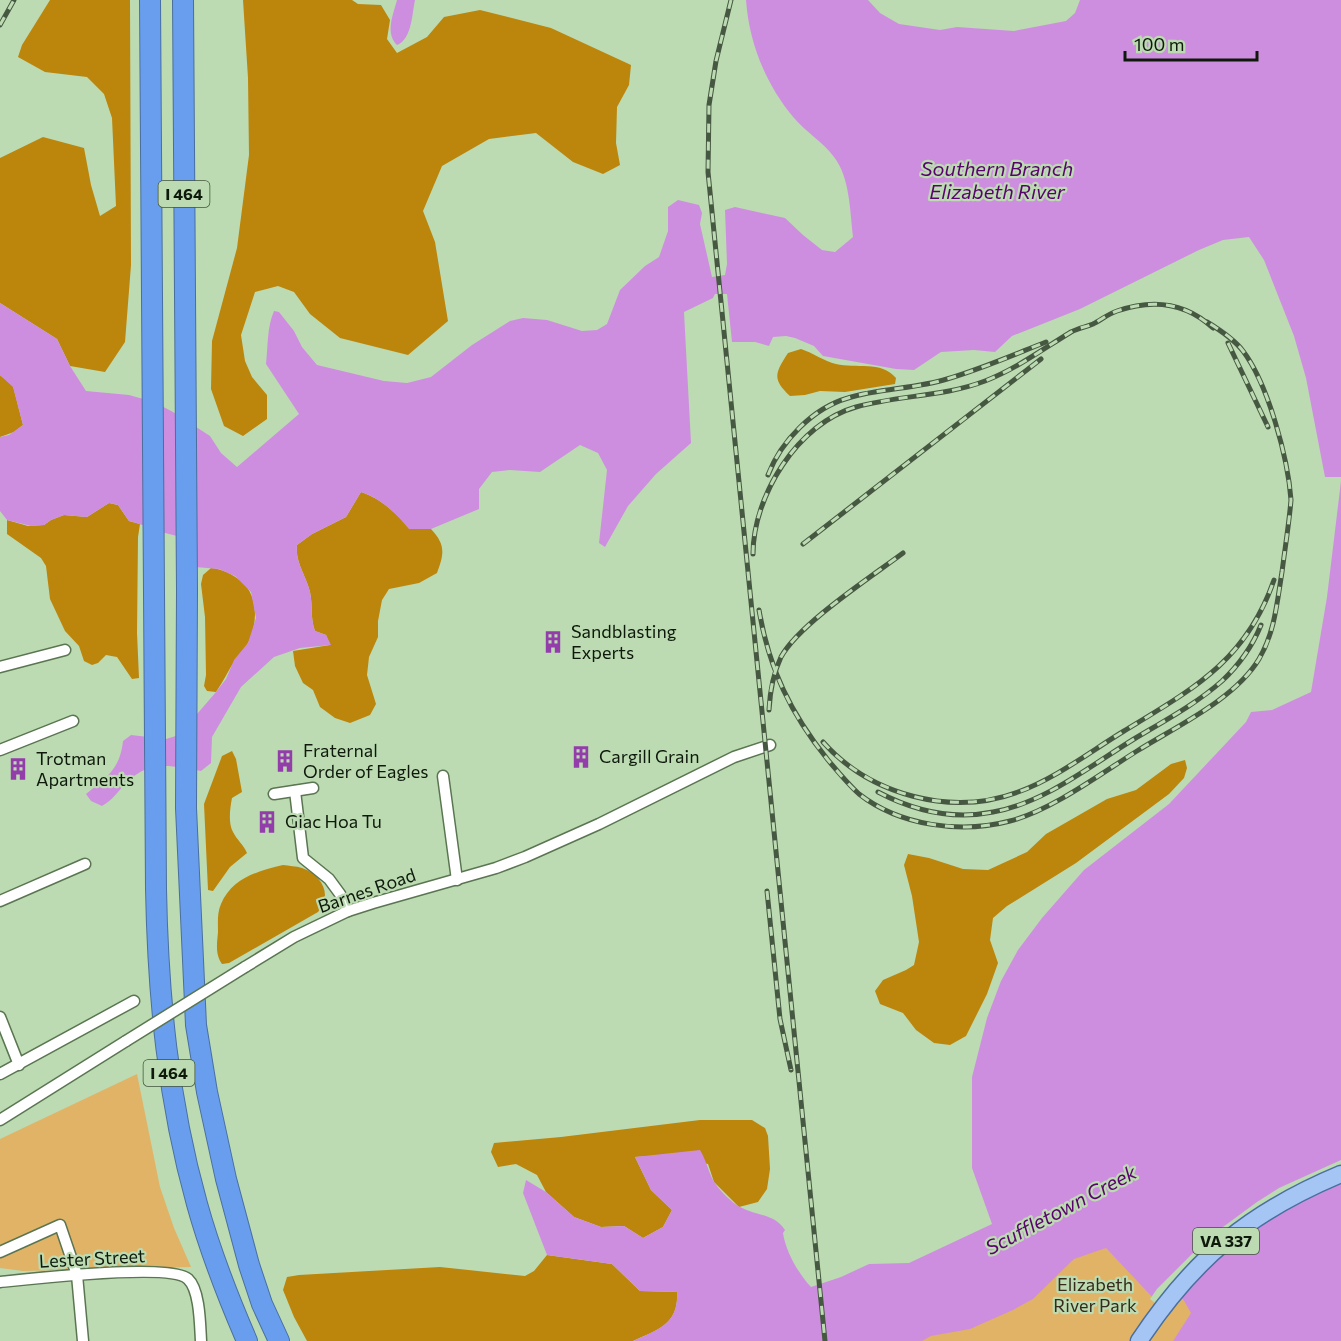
<svg xmlns="http://www.w3.org/2000/svg" width="1341" height="1341" font-family="Commissioner,sans-serif">
  <style>
    .green { fill: #e1b367 }
    .forest { fill: #bc850c }
    .water { fill: #ce8ee0 }
    .pier { fill: #bcdbb2 }
    .lines { fill: none; stroke-linecap: round; stroke-linejoin: round }
    .street-casing { stroke: #5a7551; stroke-width: 13 }
    .primary-casing { stroke: #496f9f; stroke-width: 19 }
    .highway-casing { stroke: #496f9f; stroke-width: 22 }
    .street { stroke: #fff; stroke-width: 10 }
    .primary { stroke: #a5c5f5; stroke-width: 16 }
    .highway { stroke: #699eee; stroke-width: 20 }
    .rail-casing { stroke: #465841; stroke-width: 5 }
    .rail { stroke: #bcdbb2; stroke-width: 3; stroke-dasharray: 9; stroke-linecap: butt }
    .street-bridge-casing { stroke: #5a7551; stroke-width: 13; stroke-linecap: butt }
    .street-bridge { stroke: #fff; stroke-width: 10 }
    .labels { text-anchor: middle; stroke-width: 4.5; stroke-linejoin: round; paint-order: stroke }
    .shield { fill: #bcdbb2; stroke: #42533d; stroke-width: 1.5 }
    .shield-label { font-size: 16px; font-weight: bold; fill: #0e190b }
    .poi-label { font-size: 18px; fill: #0e190b; stroke: #bcdbb2; text-anchor: start }
    .street-label { font-size: 18px; fill: #0e190b; stroke: #bcdbb2 }
    .park-label { font-size: 18px; fill: #362b1a; stroke: #bcdbb2 }
    .water-label { font-size: 20px; font-style: italic; fill: #59026d; stroke: #bcdbb2 }
  </style>
  <rect width="100%" height="100%" fill="#bcdbb2"/>
  <!-- green -->
  <g class="green">
    <path d="M137 1074 160 1187 174 1228 191 1267 23 1271 0 1268V1139Z"/>
    <path d="M1109 1245 1188 1298 1193 1311 1177 1341H909L1071 1256Z"/>
  </g>
  <!-- forest -->
  <g class="forest">
    <path d="M50 0H130L131 265 125 342 105 372 70 366 57 339 0 303V158L43 137 84 148 91 185 100 216 116 206 112 118 104 94 87 77 45 72 18 57 22 45Z"/>
    <path d="M243 0H352L358 4 381 5 390 20 387 39 397 53 427 37 444 17 480 10 551 28 631 65 629 85 617 107 616 143 620 165 603 174 573 162 536 133 489 139 442 166 423 211 435 242 448 321 408 355 340 338 310 314 294 292 278 286 255 292 241 335 245 361 252 377 267 395V419L243 436 224 426 211 389 212 341 237 248 249 155 248 78Z"/>
    <path d="M801 349C813 353 824 361 836 364 856 369 881 360 896 378L895 384 845 392 820 391 805 395 790 396C772 379 775 373 788 353Z"/>
    <path d="M0 375 13 386 23 425 14 432 0 437Z"/>
    <path d="M361 492C380 498 396 513 409 528L431 529C446 545 444 554 437 573L419 583 389 589 382 600 378 621V637L369 657 367 675 376 704 370 715 350 723 335 718 320 707 313 690 303 683 295 666 293 651 330 645 326 635 315 631C310 617 313 606 310 592 306 575 295 563 297 545L312 534 346 517Z"/>
    <path d="M109 503 118 505 129 521 140 524 138 537 137 633 139 678 132 679 117 657 106 655 98 663 92 665 84 661 79 646 65 631 50 599 46 566 41 558 7 534V520L28 526 44 525 51 520 64 515 87 517Z"/>
    <path d="M211 568C222 569 232 574 241 581 258 595 258 622 249 641 246 648 239 654 235 660 228 671 223 682 216 692L207 691 204 686 206 675 205 617 201 584 203 575Z"/>
    <path d="M232 751 236 759 242 792 232 798C230 808 228 823 233 832 237 840 243 844 247 853L230 867 213 891 208 890 204 804 222 756Z"/>
    <path d="M1185 760 1187 768 1184 778 1169 794 1076 863 1007 906 993 918 990 940 998 963 987 994 966 1036 950 1045 934 1043 916 1030 903 1013 880 1004 875 991 883 980 906 970 914 965 919 942 912 896 904 865 908 854 929 858 963 869 988 870 1027 852 1046 834 1107 799 1136 790 1171 764Z"/>
    <path d="M283 865C289 866 296 866 302 868 322 875 333 895 318 912L229 963 222 964C215 954 217 944 218 932 218 923 217 913 221 904 232 878 258 871 283 865Z"/>
    <path d="M700 1120H752L765 1128 768 1136 770 1169 767 1189 758 1202 739 1207 714 1182 708 1164 665 1155 635 1157 651 1190 672 1210 663 1227 643 1238 624 1226 601 1227 574 1217 546 1192 537 1175 516 1164 498 1167 491 1152 494 1143 561 1137Z"/>
    <path d="M547 1255 612 1264 640 1291 677 1292C679 1324 658 1330 633 1341H307L294 1317 283 1290 287 1277 299 1275 440 1267 525 1276 534 1271Z"/>
  </g>
  <!-- water -->
  <g class="water">
    <path d="M397 0H415C412 14 412 39 397 45 385 33 393 15 397 0Z"/>
    <path d="M746 0H868L880 13 899 24 940 30 957 27 1014 31 1066 21 1075 13 1080 0H1341V477H1325L1306 378 1294 336 1264 260 1249 237 1223 240 1199 250 1080 309 1012 336 995 352 974 350 941 352 914 370 896 369 823 356 814 346 795 338 786 336 773 337 769 346 755 342H732L727 294H715L713 298 684 312 691 443 656 474 628 506 605 547 599 543 607 470 598 453 580 445 540 472 510 470 492 472 479 489V509L431 529H409C396 513 380 498 361 492L346 517 312 534 297 545C295 563 306 575 310 592 313 606 310 617 315 631L326 635 331 645 300 648 274 657 241 687 212 737 211 763 201 771C170 766 151 759 126 783 118 791 113 800 102 806L91 801 86 794C107 777 120 769 123 741L131 735 166 739 179 735 216 692 226 679 234 660 248 643 256 618 251 592 235 576 219 569 195 567 184 537C165 535 148 526 129 521L118 505 109 503 87 517 64 515 51 520 44 525 31 526 7 520 0 511V437L9 435 23 425 13 387 0 375V303L57 339 70 366 86 391 129 395 154 402 173 412 210 436 221 453 237 467 299 414 266 364C268 346 267 327 274 311L279 312 294 331 302 347 317 365 384 381 407 383 431 377 472 345 510 321 523 318 547 320 582 331 597 330 607 324 620 290 645 266 659 257 668 231V207L678 200 699 205 702 213 700 224 712 277 725 275 727 264 725 210 735 207 785 218 803 235 822 250 835 252 853 237C850 212 850 177 834 157 823 142 806 132 794 118 766 85 749 43 746 0Z"/>
    <path d="M1341 481V1341H1173L1191 1313 1183 1299 1155 1300 1106 1248 1074 1259 1033 1299 1013 1310 970 1329 931 1336 922 1341H633C657 1330 679 1324 677 1292L640 1291 612 1264 547 1255 523 1193 526 1180 546 1192 574 1217 601 1227 624 1226 643 1238 663 1227 672 1210 651 1190 635 1157 700 1150C706 1160 708 1170 713 1180 717 1188 732 1203 740 1207 756 1216 774 1213 785 1230L783 1233C786 1252 798 1273 811 1287L841 1277 869 1264 909 1263 992 1224 972 1168V1077L987 1018 1001 981 1018 950 1042 918 1084 870 1169 804 1246 722 1251 712 1272 710 1311 692 1327 597Z"/>
  </g>
  <!-- pier -->
  <path class="pier" d="M1341 1160V1182L1289 1206 1268 1219 1222 1254 1173 1302 1155 1303 1150 1299 1157 1289 1208 1238 1257 1202 1279 1188Z"/>
  <g class="lines">
    <!-- street casing -->
    <g class="street-casing">
      <g id="street">
        <path d="M0 667 65 650"/>
        <path d="M0 750 73 721"/>
        <path d="M443 776 457 880"/>
        <path d="M295 791 303 858 329 879 340 894 348 911"/>
        <path d="M274 794 313 788"/>
        <path d="M0 901 85 864"/>
        <path d="M245 967 294 937 348 911 373 903 496 868 525 857 599 824 734 757 770 745"/>
        <path d="M0 1017 19 1065"/>
        <path d="M0 1074 134 1001"/>
        <path d="M0 1120 126 1041"/>
        <path d="M0 1252 60 1225 77 1275 83 1341"/>
        <path d="M0 1282C29 1279 171 1263 188 1279 200 1290 200 1325 201 1341"/>
      </g>
    </g>
    <!-- primary casing -->
    <g class="primary-casing">
      <path id="primary" d="M1139 1341C1194 1258 1250 1212 1341 1174"/>
    </g>
    <!-- highway casing -->
    <g class="highway-casing">
      <g id="highway">
        <path d="M150 0 156 889C158 996 168 1101 197 1204 210 1251 228 1297 247 1341"/>
        <path d="M183 0 187 590 186 808 196 1025 207 1092 226 1179 249 1265 262 1304 279 1341"/>
      </g>
    </g>
    <!-- street -->
    <use href="#street" class="street"/>
    <!-- primary -->
    <use href="#primary" class="primary"/>
    <!-- highway -->
    <use href="#highway" class="highway"/>
    <!-- rail casing -->
    <g class="rail-casing">
      <g id="rail">
        <path d="M731 0 716 61 709 105 708 172 825 1341"/>
        <path d="M0 25 14 0"/>
        <path d="M1228 343 1268 427"/>
        <path d="M768 475C781 441 813 408 848 398 880 388 915 389 947 379 981 369 1013 355 1046 342"/>
        <path d="M803 544 1041 359"/>
        <path d="M753 554C753 496 798 423 856 407 899 395 943 397 985 381 1016 369 1043 349 1071 332 1078 328 1086 327 1093 324 1101 320 1108 314 1117 311 1152 299 1185 302 1213 328"/>
        <path d="M759 610C769 669 791 714 828 760 838 772 848 784 859 794 900 826 961 834 1010 821 1052 810 1100 774 1137 751 1177 726 1235 699 1259 659 1275 632 1277 602 1282 572 1285 548 1289 524 1291 500 1288 458 1268 384 1243 351 1234 339 1220 330 1207 322"/>
        <path d="M769 710C770 691 773 674 781 657 799 624 871 577 903 553"/>
        <path d="M823 742C870 795 951 817 1018 792 1055 779 1091 751 1124 731 1193 689 1246 661 1274 580"/>
        <path d="M878 792C914 811 953 820 993 812 1044 803 1090 766 1134 739 1164 721 1196 704 1222 681 1239 665 1252 647 1261 625"/>
        <path d="M767 891 780 1019 791 1070"/>
      </g>
    </g>
    <!-- rail -->
    <use href="#rail" class="rail"/>
    <!-- street-bridge casing -->
    <g class="street-bridge-casing">
      <path id="street-bridge" d="M126 1041 245 967"/>
    </g>
    <!-- street-bridge -->
    <use href="#street-bridge" class="street-bridge"/>
  </g>
  <!-- icons -->
  <defs>
    <g id="building-bare" transform="scale(1.8)"><path d="M-4-6H4V6H1V3H-1V6H-4ZM-2.5-4.3h1.7v1.8h-1.7ZM.8-4.3h1.7v1.8H.8ZM-2.5-1h1.7V.8h-1.7ZM.8-1h1.7V.8H.8Z" fill="#933daa" stroke="#bcdbb2" stroke-width="2.5" paint-order="stroke"/></g>
  </defs>
  <g fill-rule="evenodd">
    <use href="#building-bare" x="553" y="642"/>
    <use href="#building-bare" x="581" y="757"/>
    <use href="#building-bare" x="285" y="761"/>
    <use href="#building-bare" x="18" y="769"/>
    <use href="#building-bare" x="267" y="822"/>
  </g>
  <g class="labels">
    <!-- shield labels -->
    <g class="shield">
      <rect x="158.5" y="181" width="51" height="26" rx="4.5"/>
      <rect x="143.5" y="1060" width="51" height="26" rx="4.5"/>
      <rect x="1193" y="1228" width="66" height="26" rx="4.5"/>
    </g>
    <g class="shield-label">
      <text x="184" y="200">I 464</text>
      <text x="169" y="1079">I 464</text>
      <text x="1226" y="1247">VA 337</text>
    </g>
    <!-- poi labels -->
    <g class="poi-label">
      <text x="571" y="638">Sandblasting<tspan x="571" dy="21">Experts</tspan></text>
      <text x="303" y="757">Fraternal<tspan x="303" dy="21">Order of Eagles</tspan></text>
      <text x="599" y="763">Cargill Grain</text>
      <text x="36" y="765">Trotman<tspan x="36" dy="21">Apartments</tspan></text>
      <text x="285" y="828">Giac Hoa Tu</text>
    </g>
    <!-- street labels -->
    <g class="street-label">
      <text transform="translate(367 891) rotate(-19)" y="6">Barnes Road</text>
      <text transform="translate(92 1259) rotate(-3)" y="6">Lester Street</text>
    </g>
    <!-- park labels -->
    <g class="park-label">
      <text x="1095" y="1291">Elizabeth<tspan x="1095" dy="21">River Park</tspan></text>
    </g>
    <!-- water labels -->
    <g class="water-label">
      <text x="997" y="176">Southern Branch<tspan x="997" dy="23">Elizabeth River</tspan></text>
      <text transform="translate(1061 1210) rotate(-28)" y="7">Scuffletown Creek</text>
    </g>
  </g>
  <!-- scale -->
  <path d="M1125 51v9h132v-9" fill="none" stroke="#0e190b" stroke-width="3"/>
  <text x="1134" y="51" font-size="18" fill="#0e190b" stroke="#bcdbb2" stroke-width="4.5" paint-order="stroke">100 m</text>
</svg>
